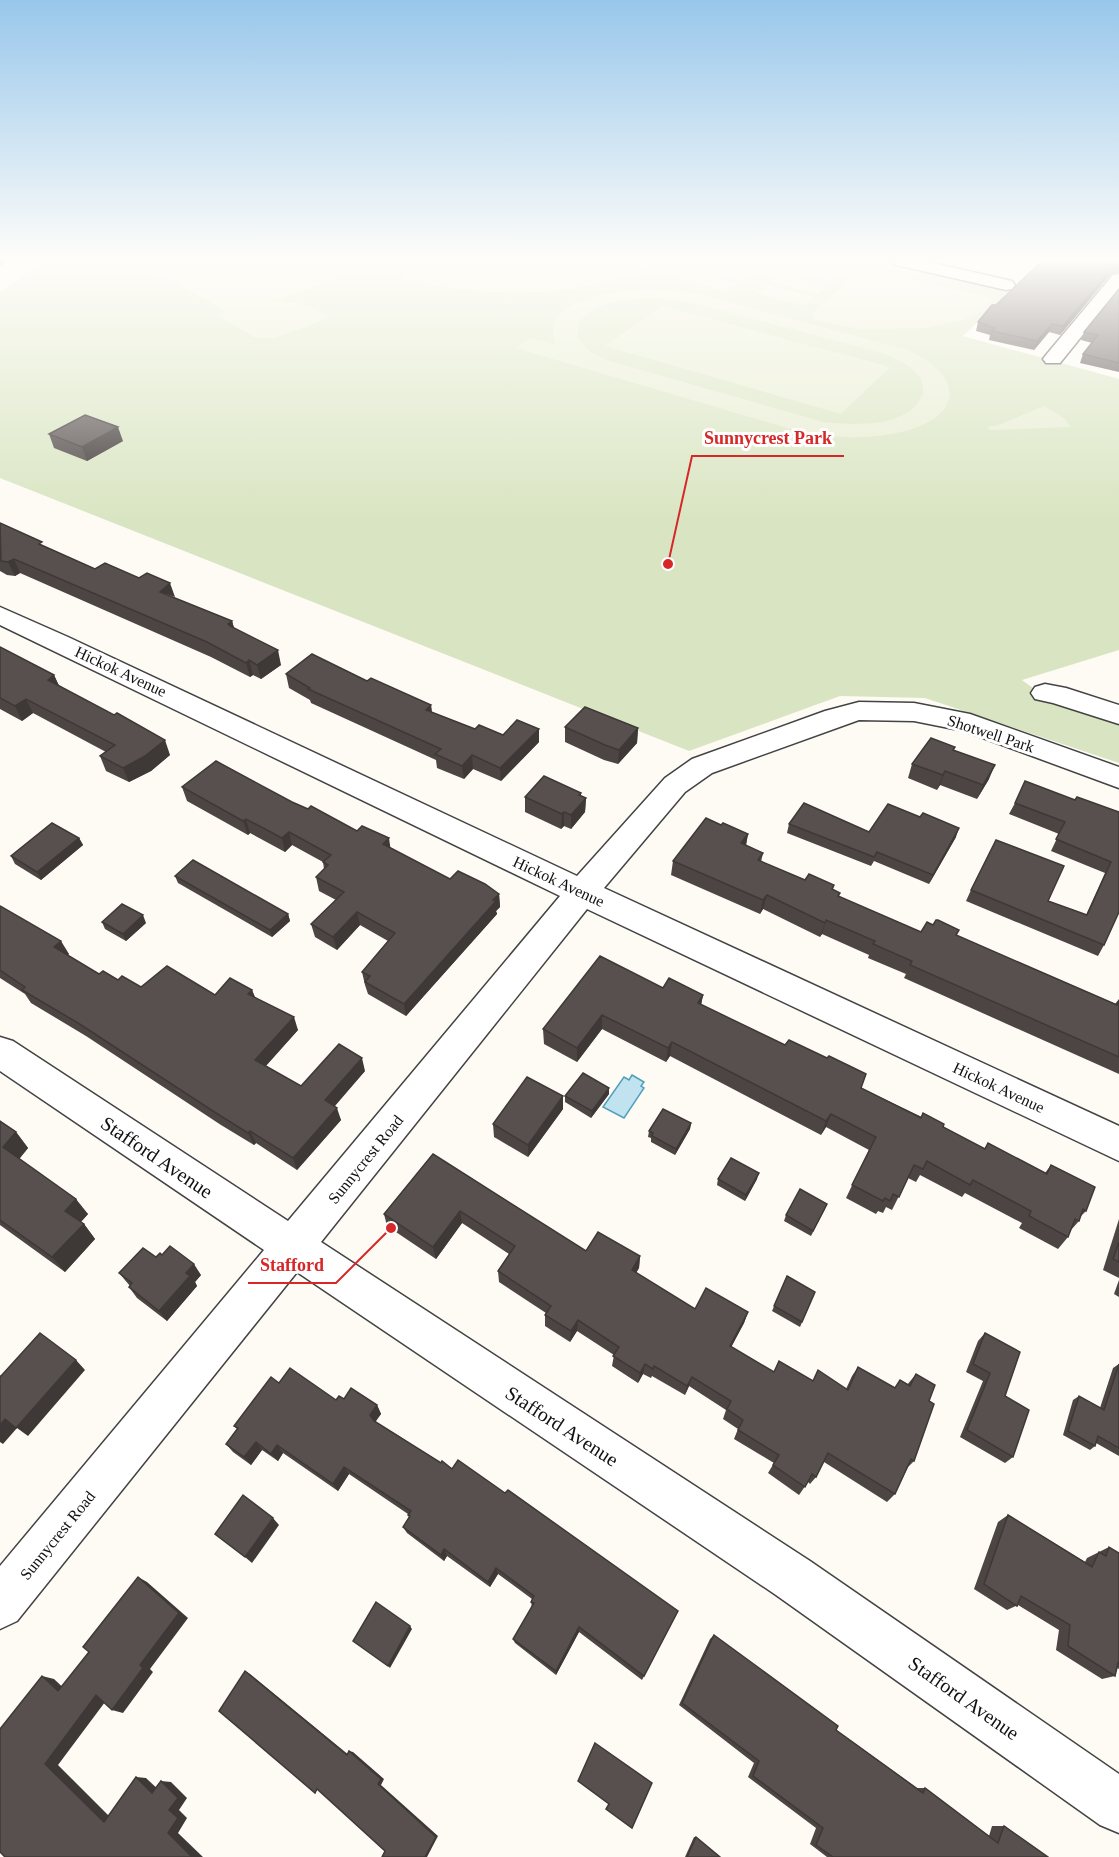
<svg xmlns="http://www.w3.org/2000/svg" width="1119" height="1857" font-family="'Times New Roman',serif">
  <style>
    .green { fill: #d9e5c2 }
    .pitch { fill: #e7edd2; fill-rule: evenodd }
    .water { fill: #c0e3ef; stroke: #509fbd; stroke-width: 1.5 }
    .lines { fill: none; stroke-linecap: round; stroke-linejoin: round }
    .minor-casing { stroke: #434343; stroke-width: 3 }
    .minor { fill: #fff; fill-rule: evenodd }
    .wall { fill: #4c4543 }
    .shaded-wall { fill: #3e3837 }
    .building { fill: #58504e; stroke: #3e3837; stroke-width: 1.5 }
    .labels { text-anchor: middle; stroke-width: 6; stroke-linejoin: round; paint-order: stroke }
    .street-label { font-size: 16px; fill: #101010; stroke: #fff }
    .near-street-label { font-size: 20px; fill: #101010; stroke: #fff }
    .leader { fill: none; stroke: #d62828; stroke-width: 2 }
    .callout-dot { fill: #d62828; stroke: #fff; stroke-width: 2 }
    .callout-label { font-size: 18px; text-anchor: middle; font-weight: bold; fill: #d62828; stroke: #fff; stroke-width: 6; stroke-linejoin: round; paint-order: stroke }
  </style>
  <rect width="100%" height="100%" fill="#fefbf5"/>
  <!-- green -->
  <path class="green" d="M46 260H865L1009 292 963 336 1119 379V650L1022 680 1044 696 1119 723V763L925 698 840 696 689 751 0 478V292Z"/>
  <!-- pitch -->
  <g class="pitch">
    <path d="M131 260H297L335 280 275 300C296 303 313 305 329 318L274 338H256L218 316 227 311Z"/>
    <path d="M410 260H664C583 301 489 298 402 280L407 261Z"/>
    <path d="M790 260H806L846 269 832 281 780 268Z"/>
    <path d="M709 261 754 273 743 281 697 269Z"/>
    <path d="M864 268 993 298 984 310 962 320 926 328 859 329 813 320V312L843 286 842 282 856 270Z"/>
    <path d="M693 271 739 283 727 292 682 280Z"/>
    <path d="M781 274 828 286 817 294 770 282Z"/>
    <path d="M768 285 815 297 804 306 756 293Z"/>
    <path d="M656 289 699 294 908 350C980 385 950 427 884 435 851 440 819 436 787 428L516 348 530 338 556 345C536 296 626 289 656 289ZM656 298 689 302 882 353C900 360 926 371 923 394 909 429 854 425 823 422L607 360 590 352 577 337 579 322C598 300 630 298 656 298Z"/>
    <path d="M662 306 890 367 841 414 605 346Z"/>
    <path d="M1044 406 1064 418 1071 427 991 430 987 427 999 425Z"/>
  </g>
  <!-- water -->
  <path class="water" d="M632 1075 644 1082 641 1086 644 1088 624 1118 603 1107 624 1077 629 1080Z"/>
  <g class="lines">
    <!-- minor casing -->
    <g class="minor-casing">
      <g id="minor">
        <path d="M890 260H920L1012 281 1015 285 1012 289 1006 290 892 264Z"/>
        <path d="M1119 274V290L1060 363H1046L1043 359 1046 355 1113 275Z"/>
        <path d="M0 607 68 637 577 876 665 778 692 759 825 711 859 702 914 703 970 714 1119 767V788L964 731 914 721 859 720 712 773 685 792 604 888 1119 1126V1161L587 909 321 1242 810 1561 1119 1774V1833L1100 1825 776 1595 297 1272 17 1621 0 1629V1566L264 1250 0 1071V1037L13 1041 288 1221 560 896 0 625Z"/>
        <path d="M1045 684 1066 688 1119 705V724L1053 703 1035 699 1031 693 1035 687Z"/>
      </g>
    </g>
    <!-- minor -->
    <use href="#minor" class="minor"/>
  </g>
  <!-- wall -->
  <g class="wall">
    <path d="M1119 260V272L1111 274 1060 335 1049 332 1034 350 989 340 990 335 976 331 978 322 996 305Z"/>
    <path d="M1119 289V372L1080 363 1083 354 1092 343 1081 340 1084 332Z"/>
    <path d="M49 434 123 441 87 461 54 448Z"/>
    <path d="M0 523 44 546 95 569 174 598 232 621 234 628 281 665 261 679 253 675 250 677 211 657 20 573 15 576 7 575 0 571Z"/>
    <path d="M0 647 54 675 59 686 170 755 151 771 129 782 106 771 100 756 106 752 33 713 22 721 0 709Z"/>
    <path d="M286 674 367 681 431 705 432 712 475 729 503 735 539 729V742L501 781 473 769 464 779 437 768 436 760 311 703 310 700 289 688Z"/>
    <path d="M565 727 638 728 637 743 618 764 604 760 565 742Z"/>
    <path d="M954 750 989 779 977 799 940 785 937 790 908 778 912 764Z"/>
    <path d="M182 787 292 802 357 831 450 879 499 894 500 907 496 911 497 914 406 1016 368 994 365 985 362 972 388 941 360 925 337 950 315 937 311 924 336 900 319 891 316 877 324 869 323 862 292 845 285 852 250 833 248 835 187 801Z"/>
    <path d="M581 793V796L586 798 585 812 571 829 564 826 561 829 525 812V797Z"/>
    <path d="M1075 800 1119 812 1104 945 1098 956 966 901 971 890 1086 915 1105 873 1051 851 1059 834 1009 814 1015 803Z"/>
    <path d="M789 824 869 832 956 837 929 884 874 861 871 866 787 833Z"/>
    <path d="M748 834 746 846 763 853 761 862 805 880 834 885 833 889 839 897 921 932 956 935 1115 1004 1119 999V1074L904 978 906 974 868 958 869 955 822 934 820 937 763 909 760 914 671 875 673 861Z"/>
    <path d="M79 838 83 845 41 880 15 864 11 856Z"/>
    <path d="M175 876 288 914 290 921 272 937 178 883Z"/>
    <path d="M0 906 69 954 68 955 99 974 141 987 215 995 252 990 255 997 298 1030 266 1066 301 1086 365 1071 334 1106 341 1120 297 1170 256 1143 254 1145 221 1125 86 1036 31 1003 25 994 0 978Z"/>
    <path d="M102 922 146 923 126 941 105 929Z"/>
    <path d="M663 988 703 995 701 1005 861 1088 943 1127 984 1149 988 1143 1045 1173 1051 1165 1086 1211 1080 1217 1079 1221 1071 1230 1068 1237 1058 1249 1019 1228 1022 1223 965 1193 962 1197 920 1175 916 1182 908 1178 892 1210 886 1207 883 1213 878 1211 876 1214 846 1198 869 1150 826 1127 821 1135 670 1056 666 1062 602 1029 577 1062 544 1044 543 1029Z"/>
    <path d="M609 1094 591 1118 565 1102V1096Z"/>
    <path d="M563 1109 528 1157 494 1137 493 1124Z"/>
    <path d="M0 1121 16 1132 28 1148 19 1159 88 1214 81 1222 84 1224 95 1239 65 1272 0 1225Z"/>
    <path d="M691 1123 690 1129 675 1155 651 1142V1138L648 1137 649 1131Z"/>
    <path d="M433 1154 586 1251 640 1256 639 1268 636 1273 695 1309 748 1312 744 1323 731 1347 774 1372 846 1389 852 1376 858 1367 895 1388 907 1385 916 1374 929 1401 914 1461 908 1467 895 1494 887 1502 824 1462 816 1477 810 1484 808 1482 799 1495 768 1473 774 1463 734 1439 738 1429 723 1419 726 1410 689 1386 685 1395 652 1376 651 1378 643 1374 638 1383 612 1366 614 1355 577 1331 570 1342 545 1326V1315L546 1313 499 1282 498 1271 509 1254 462 1223 436 1259 387 1226 384 1214Z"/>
    <path d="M718 1179H757L745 1201 717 1185Z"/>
    <path d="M825 1209 811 1236 784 1221 786 1215Z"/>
    <path d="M1119 1219V1278L1103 1270Z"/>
    <path d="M156 1257 201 1275 195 1282 197 1286 167 1321 137 1298 129 1287 130 1286 119 1273Z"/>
    <path d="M787 1276 815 1292 800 1327 772 1311Z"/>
    <path d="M1119 1280V1297L1114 1294Z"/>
    <path d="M985 1333 1005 1396 1013 1457 1005 1463 960 1437 983 1381 966 1372 978 1341Z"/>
    <path d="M1119 1364V1456L1096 1443 1095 1446 1090 1450 1063 1435 1073 1400 1079 1396 1100 1408 1113 1368Z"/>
    <path d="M279 1383 336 1400 344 1399 377 1405 381 1414 375 1421 441 1463 505 1493 678 1611 642 1680 579 1632 556 1675 515 1643 513 1639 532 1607 531 1602 532 1599 498 1574 490 1587 447 1556 444 1561 407 1533 403 1527 409 1518 408 1514 349 1474 338 1491 283 1453 278 1461 262 1450 251 1465 233 1452 226 1444 237 1429 234 1426Z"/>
    <path d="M1008 1515 1085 1562 1087 1558 1109 1547 1119 1553V1669L1117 1668 1115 1676 1102 1679 1056 1650 1059 1630 1018 1605 1007 1610 974 1589 998 1522Z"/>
    <path d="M714 1635 836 1730 917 1788H925L989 1836 992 1826H1004L1048 1857H827L810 1844 816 1828 748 1777 754 1763 679 1705 710 1639Z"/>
    <path d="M694 1837H696L720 1857H685Z"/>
  </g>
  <!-- shaded-wall -->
  <g class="shaded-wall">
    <path d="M0 260H9L0 266Z"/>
    <path d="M1119 264V272L1111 274 1060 335 1063 326 1114 265Z"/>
    <path d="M1052 324 1049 332 1034 350 1037 341Z"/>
    <path d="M118 427 123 441 87 461 82 447Z"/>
    <path d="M14 559 20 573 15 576 8 562Z"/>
    <path d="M170 583 175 597 160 592Z"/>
    <path d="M232 621 236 635 228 624Z"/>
    <path d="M278 650 281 665 261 679 257 665Z"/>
    <path d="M249 660 253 675 250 677 246 663Z"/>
    <path d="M54 675 61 690 48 680Z"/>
    <path d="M26 699 33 713 22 721 15 706Z"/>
    <path d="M431 705 432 719 426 710Z"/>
    <path d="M638 728 637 743 618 764 619 750Z"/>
    <path d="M539 729V742L501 781 500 768Z"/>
    <path d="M165 740 170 755 151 771 129 782 123 768Z"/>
    <path d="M472 755 473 769 464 779 462 766Z"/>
    <path d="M995 765 989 779 977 799 983 785Z"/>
    <path d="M945 771 940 785 937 790 943 775Z"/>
    <path d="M581 793V804L586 798 585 812 571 829V815L579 795Z"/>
    <path d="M564 812V826L561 829 562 814Z"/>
    <path d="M246 819 250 833 248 835 243 821Z"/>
    <path d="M959 828 956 837 929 884 933 875Z"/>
    <path d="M289 832 292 845 285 852 282 838Z"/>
    <path d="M748 834 745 848 741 843Z"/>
    <path d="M79 838 83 845 41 880 37 872Z"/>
    <path d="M389 838 391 852 383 844Z"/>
    <path d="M499 894 500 907 496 911 497 914 406 1016 404 1004Z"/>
    <path d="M767 895 763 909 760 914 763 900Z"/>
    <path d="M357 912 360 925 337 950 333 937Z"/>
    <path d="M288 914 290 921 272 937 270 930Z"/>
    <path d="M143 915 146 923 126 941 123 934Z"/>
    <path d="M826 920 822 934 820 937 825 923Z"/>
    <path d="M61 941 69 954 62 960 54 947Z"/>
    <path d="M252 990 257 1003 248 994Z"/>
    <path d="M703 995 700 1010 698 1003Z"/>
    <path d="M602 1015V1029L577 1062V1048Z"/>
    <path d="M294 1017 298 1030 260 1072 255 1060Z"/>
    <path d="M672 1042 670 1056 666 1062 668 1048Z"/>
    <path d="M362 1058 365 1071 329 1113 325 1100Z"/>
    <path d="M609 1088V1094L591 1118 592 1111Z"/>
    <path d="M563 1096V1109L528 1157V1145Z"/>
    <path d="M337 1108 341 1120 297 1170 293 1158Z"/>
    <path d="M831 1114 826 1127 821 1135 826 1121Z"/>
    <path d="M691 1123 690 1129 675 1155 676 1149Z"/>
    <path d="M250 1131 256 1143 254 1145 248 1133Z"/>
    <path d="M16 1132 28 1148 16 1163 3 1147Z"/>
    <path d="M759 1173 757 1179 745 1201 746 1195Z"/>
    <path d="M76 1199 88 1214 77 1226 65 1211Z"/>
    <path d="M460 1211 462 1223 436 1259 433 1247Z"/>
    <path d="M84 1224 95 1239 65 1272 52 1257Z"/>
    <path d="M640 1256 639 1268 631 1281 632 1270Z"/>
    <path d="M194 1264 201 1275 195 1282 197 1286 167 1321 159 1311 186 1273Z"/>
    <path d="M748 1312 744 1323 726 1357 730 1346Z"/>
    <path d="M578 1320 577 1331 570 1342 571 1331Z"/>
    <path d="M76 1360 85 1370 28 1436 17 1428 3 1444 0 1442V1425L5 1419Z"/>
    <path d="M645 1364 643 1374 638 1383 640 1373Z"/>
    <path d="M692 1377 689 1386 685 1395 687 1386Z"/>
    <path d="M377 1405 381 1414 374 1424 370 1415Z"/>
    <path d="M256 1442 262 1450 251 1465 244 1457Z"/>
    <path d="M277 1445 283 1453 278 1461 271 1454Z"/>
    <path d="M344 1467 349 1474 338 1491 333 1484Z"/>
    <path d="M273 1518 279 1525 252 1563 245 1557Z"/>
    <path d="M444 1549 447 1556 444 1561 441 1555Z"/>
    <path d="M496 1568 498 1574 490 1587 488 1582Z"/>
    <path d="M138 1577 147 1582 188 1618 150 1669 153 1672 123 1713 112 1710 140 1665Z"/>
    <path d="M410 1626 412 1629 390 1668 388 1666Z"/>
    <path d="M579 1627V1632L556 1675V1671Z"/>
    <path d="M245 1671 250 1674 350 1756 347 1755Z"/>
    <path d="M42 1676 54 1679 70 1694 58 1691Z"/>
    <path d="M96 1695 108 1698 58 1765 115 1822H104L45 1764Z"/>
    <path d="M349 1751 353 1752 384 1779 381 1785 438 1836 427 1857H425L378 1784Z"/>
    <path d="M136 1777 146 1778 162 1793H152Z"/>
    <path d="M161 1781 171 1782 187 1798 179 1810 187 1818 178 1833 203 1857H192L168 1833 169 1810Z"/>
  </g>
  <!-- building -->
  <g class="building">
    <path d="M1043 260H1119V264L1114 265 1063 326 1052 324 1037 341 992 331 995 328 978 322 992 305H996Z"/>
    <path d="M1119 289V363L1083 354 1098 335 1084 332Z"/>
    <path d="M85 415 118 427 82 447 49 434Z"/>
    <path d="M0 523 42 542 39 544 95 569 105 563 139 578 147 573 170 583 160 592 232 621 228 624 230 626 278 650 257 665 249 660 246 663 207 642 14 559 8 562 1 561Z"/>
    <path d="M0 647 54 675 48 680 114 715 117 713 165 740 145 756 123 768 100 756 115 745 26 699 15 706 0 698Z"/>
    <path d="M312 654 367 681 371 678 431 705 426 710 475 729 479 725 503 735 517 720 539 729 500 768 472 755 462 766 435 754 441 749 308 689 310 688 286 674Z"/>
    <path d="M585 707 638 728 619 750 605 745 565 727Z"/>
    <path d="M931 738 955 747 953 750 995 765 983 785 945 771 943 775 912 764Z"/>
    <path d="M216 761 292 802 308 809 311 806 357 831 362 826 389 838 383 844 450 879 458 871 485 884 499 894 493 900 496 901 404 1004 365 982 370 976 362 972 395 933 357 912 333 937 311 924 344 892 316 877 328 865 323 862 331 855 289 832 282 838 246 819 243 821 182 787Z"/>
    <path d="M544 776 581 793 579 795 586 798 571 815 564 812 562 814 525 797Z"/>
    <path d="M1025 781 1075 800 1077 797 1119 812V912L1104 945 971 890 996 840 1064 866 1048 901 1087 915 1111 862 1056 839 1065 822 1015 803Z"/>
    <path d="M804 803 869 832 888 804 920 817 923 813 959 828 933 875 877 852 874 857 789 824Z"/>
    <path d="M706 818 721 825 723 823 748 834 741 843 763 853 758 860 805 880 809 874 834 885 832 889 840 893 838 896 921 932 927 922 933 925 936 920H938L959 930 956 935 1117 1005 1119 1001V1057L910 965 912 961 873 944 875 941 826 920 825 923 767 895 763 900 673 861Z"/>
    <path d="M52 823 79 838 37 872 11 856Z"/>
    <path d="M193 860 288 914 270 930 175 876Z"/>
    <path d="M122 904 143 915 123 934 102 922Z"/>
    <path d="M0 906 61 941 54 947 99 974 103 971 118 980 122 976 141 987 167 966 215 995 230 978 252 990 248 994 294 1017 255 1060 301 1086 339 1044 362 1058 325 1100 337 1108 293 1158 250 1131 248 1133 216 1113 78 1023 22 990 25 987 0 970Z"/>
    <path d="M600 956 663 988 669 978 703 995 698 1003 785 1045 789 1040 827 1058 829 1056 866 1074 861 1088 921 1118 923 1113 944 1124 943 1127 985 1149 988 1143 1047 1174 1051 1165 1095 1187 1086 1211 1083 1209 1079 1221 1075 1219 1068 1237 1029 1216 1031 1211 973 1180 970 1185 927 1161 923 1169 914 1165 899 1197 893 1194 890 1201 885 1198 883 1201 852 1185 876 1137 831 1114 826 1121 672 1042 668 1048 602 1015 577 1048 543 1029Z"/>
    <path d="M583 1073 609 1088 592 1111 565 1096Z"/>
    <path d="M527 1077 563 1096 528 1145 493 1124Z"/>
    <path d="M663 1109 691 1123 676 1149 652 1136 653 1133 649 1131Z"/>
    <path d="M0 1121 16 1132 3 1147 76 1199 65 1211 84 1224 52 1257 0 1220Z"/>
    <path d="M433 1154 586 1251 598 1232 640 1256 632 1270 695 1309 706 1288 748 1312 730 1346 774 1372 779 1361 813 1381 818 1370 848 1390 858 1367 895 1388 900 1380 910 1386 916 1374 935 1385 929 1401 934 1404 914 1461 911 1459 895 1494 828 1453 816 1477 812 1474 805 1487 773 1465 779 1455 738 1430 743 1420 727 1409 731 1401 692 1377 687 1386 654 1366 653 1369 645 1364 640 1373 613 1356 619 1347 578 1320 571 1331 545 1315 551 1306 498 1271 515 1246 460 1211 433 1247 384 1214Z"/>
    <path d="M731 1158 759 1173 746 1195 718 1179Z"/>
    <path d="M800 1189 827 1204 813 1231 786 1215Z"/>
    <path d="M1119 1242V1262L1113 1259Z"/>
    <path d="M170 1246 194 1264 186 1273 190 1276 159 1311 129 1287 132 1283 119 1273 143 1248 156 1257 160 1253 162 1255Z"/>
    <path d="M787 1276 815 1292 802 1322 774 1306Z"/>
    <path d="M40 1333 76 1360 16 1428 5 1419 0 1425V1376H1Z"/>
    <path d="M985 1333 1020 1352 1005 1396 1029 1410 1013 1457 967 1430 990 1373 973 1364Z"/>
    <path d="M1119 1364V1448L1098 1436 1095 1446 1068 1431 1079 1396 1104 1410Z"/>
    <path d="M290 1368 336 1400 339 1396 344 1399 351 1388 377 1405 370 1415 374 1421 441 1463 442 1461 452 1469 458 1460 505 1493 508 1490 678 1611 644 1676 579 1627 556 1671 513 1639 534 1603 531 1602 534 1596 496 1568 488 1582 444 1549 441 1555 403 1527 410 1516 408 1515 411 1511 344 1467 333 1484 277 1445 271 1454 256 1442 244 1457 226 1444 238 1428 234 1426 271 1377 279 1383Z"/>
    <path d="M243 1495 273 1518 245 1557 215 1534Z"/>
    <path d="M1008 1515 1092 1567 1099 1552 1106 1556 1109 1547 1119 1553V1664L1118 1663 1115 1676 1068 1646 1070 1625 1021 1596 1017 1606 984 1584Z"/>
    <path d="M138 1577 179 1613 140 1665 143 1668 112 1710 96 1695 45 1764 104 1822 136 1777 152 1793 161 1781 178 1798 169 1810 178 1818 168 1833 192 1857H5L0 1852V1729L42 1676 58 1691 89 1652 83 1647Z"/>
    <path d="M376 1602 410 1626 388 1666 353 1641Z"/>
    <path d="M714 1635 838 1726 836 1730 923 1793 925 1788 998 1843 1004 1826 1048 1857H833L816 1845 823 1828 753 1776 759 1761 682 1703Z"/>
    <path d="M245 1671 347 1755 349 1751 381 1779 378 1784 436 1837 425 1857H382L385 1851 317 1789 315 1793 219 1711Z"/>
    <path d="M595 1743 652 1783 632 1828 606 1809 609 1804 578 1781Z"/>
    <path d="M696 1837 720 1857H687Z"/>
  </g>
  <!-- sky -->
  <linearGradient id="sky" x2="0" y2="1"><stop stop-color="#98c7eb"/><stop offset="0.5" stop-color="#fffdfa"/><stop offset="1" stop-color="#fffdfa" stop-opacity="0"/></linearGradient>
  <rect width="1119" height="520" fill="url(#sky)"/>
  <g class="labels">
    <!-- street labels -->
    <g class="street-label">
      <text transform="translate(121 671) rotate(25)" y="6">Hickok Avenue</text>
      <text transform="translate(991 733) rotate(18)" y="6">Shotwell Park</text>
      <text transform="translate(559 881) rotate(25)" y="6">Hickok Avenue</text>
      <text transform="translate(999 1087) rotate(25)" y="6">Hickok Avenue</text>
      <text transform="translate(365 1159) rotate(-51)" y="6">Sunnycrest Road</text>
      <text transform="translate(57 1535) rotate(-51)" y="6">Sunnycrest Road</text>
    </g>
    <!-- near-street labels -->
    <g class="near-street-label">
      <text transform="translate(157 1157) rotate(34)" y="7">Stafford Avenue</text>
      <text transform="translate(562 1426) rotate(33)" y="7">Stafford Avenue</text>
      <text transform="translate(964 1698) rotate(35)" y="7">Stafford Avenue</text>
    </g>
  </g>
  <!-- callouts -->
  <path class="leader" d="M668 564L692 456H844M391 1228L336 1283H248"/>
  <g class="callout-dot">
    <circle cx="668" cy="564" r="6"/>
    <circle cx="391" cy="1228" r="6"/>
  </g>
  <g class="callout-label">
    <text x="768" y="444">Sunnycrest Park</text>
    <text x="292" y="1271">Stafford</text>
  </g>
</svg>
